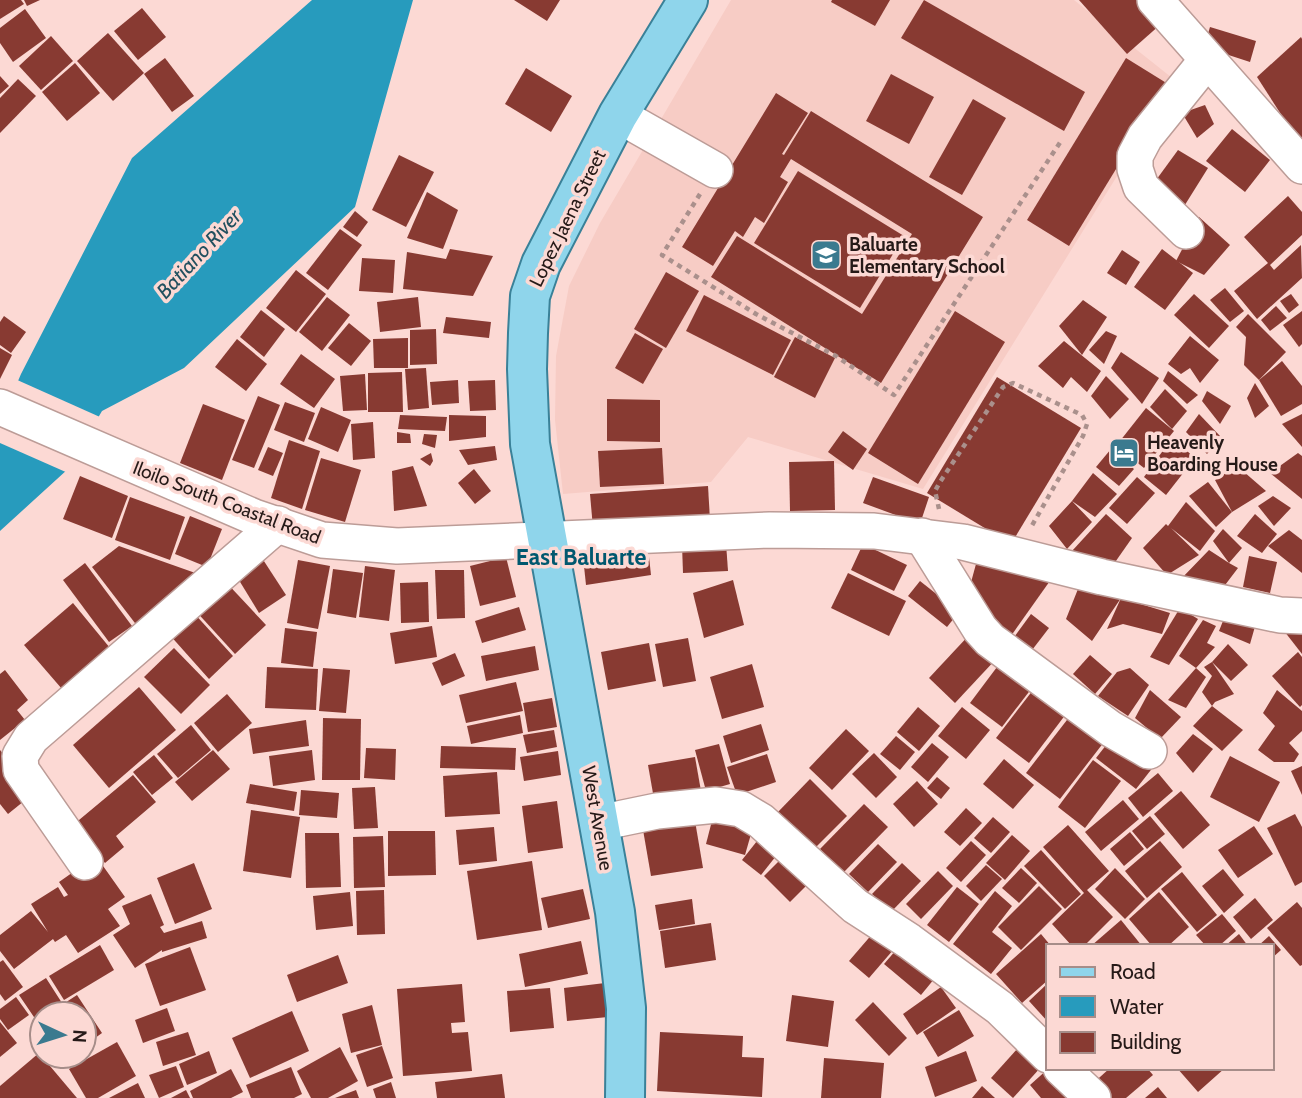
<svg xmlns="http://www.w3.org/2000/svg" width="1302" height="1098" font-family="Cabin,sans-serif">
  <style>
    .built { fill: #f7ccc5 }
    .water { fill: #279bbd }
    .pier { fill: #fcd9d4 }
    .building { fill: #883a32 }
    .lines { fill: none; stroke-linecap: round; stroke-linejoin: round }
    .minor-casing { stroke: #bc9c97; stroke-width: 38 }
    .major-casing { stroke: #3a8198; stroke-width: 42 }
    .path { stroke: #aa908c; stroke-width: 4.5; stroke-dasharray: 5 5; stroke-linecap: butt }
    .minor { stroke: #fff; stroke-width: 35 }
    .major { stroke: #8fd5eb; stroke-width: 38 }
    .labels { text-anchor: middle; stroke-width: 7; stroke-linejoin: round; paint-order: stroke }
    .street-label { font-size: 19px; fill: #261a18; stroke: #fcd9d4 }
    .poi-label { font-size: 19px; font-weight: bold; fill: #261a18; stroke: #fcd9d4; text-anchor: start }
    .water-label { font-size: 21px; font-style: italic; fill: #22505f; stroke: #fcd9d4 }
    .quarter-label { font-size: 23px; font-weight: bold; fill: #00586f; stroke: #fcd9d4 }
  </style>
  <rect width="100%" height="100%" fill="#fcd9d4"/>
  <!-- built -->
  <path class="built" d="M731 0H1074L1176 81 923 489 748 437 711 482 563 494 555 420 556 356 569 286 600 223Z"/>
  <!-- water -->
  <path class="water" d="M312 0H413L355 207 184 368 102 411 68 469 0 531V423L21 374 132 158Z"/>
  <!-- pier -->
  <path class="pier" d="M15 379 100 417 68 473 0 443V414Z"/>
  <!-- building -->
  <g class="building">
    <path d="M0 0H21L24 4 0 19Z"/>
    <path d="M24 0H40L27 6Z"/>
    <path d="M514 0H560L547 21Z"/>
    <path d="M832 0H890L875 26 831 2Z"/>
    <path d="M924 0 1085 92 1064 131 901 38Z"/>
    <path d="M1079 0H1139L1161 24 1127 54Z"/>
    <path d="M142 8 166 37 138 60 114 31Z"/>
    <path d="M25 9 46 38 13 62 0 43V28Z"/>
    <path d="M1210 27 1256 41 1250 62 1204 47Z"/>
    <path d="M108 33 144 73 113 101 77 61Z"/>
    <path d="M51 36 73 61 41 90 19 66Z"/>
    <path d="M1301 37 1302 39V147L1257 77Z"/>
    <path d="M165 58 194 96 172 112 144 74Z"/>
    <path d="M1126 58 1168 84 1069 246 1027 220Z"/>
    <path d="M75 63 100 93 67 121 42 92Z"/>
    <path d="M526 68 572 96 551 132 505 104Z"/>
    <path d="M891 74 934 97 909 144 866 121Z"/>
    <path d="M0 76 9 86 0 94Z"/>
    <path d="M18 79 36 96 0 133V98Z"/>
    <path d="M776 93 808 113 782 154 784 155 811 111 983 217 881 383 711 277 737 236 862 314 912 234 791 159 780 177 788 182 764 223 755 217 743 237 735 231 713 266 682 247Z"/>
    <path d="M973 99 1006 118 962 195 929 177Z"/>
    <path d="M1205 105 1214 124 1197 138 1182 113Z"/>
    <path d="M1232 129 1270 160 1245 192 1206 161Z"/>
    <path d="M1178 150 1208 168 1183 208 1151 187Z"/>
    <path d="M399 155 434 172 406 227 372 210Z"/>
    <path d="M798 171 904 236 860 308 754 243Z"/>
    <path d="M427 192 458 210 443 249 407 238Z"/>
    <path d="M1288 196 1302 212V235L1270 265 1274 270 1301 245 1302 278 1257 319 1234 291 1268 263 1244 237Z"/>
    <path d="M355 211 368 222 357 237 343 227Z"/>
    <path d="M1199 217 1230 245 1204 275 1176 261Z"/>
    <path d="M340 229 362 245 328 290 306 273Z"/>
    <path d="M450 249 493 256 473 296 403 289 407 252 446 259Z"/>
    <path d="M1162 249 1193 273 1165 310 1134 287Z"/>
    <path d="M1122 250 1140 262 1126 285 1107 273Z"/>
    <path d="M362 258 395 260 393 293 359 291Z"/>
    <path d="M296 270 326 294 296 332 266 308Z"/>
    <path d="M666 272 699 291 666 348 634 329Z"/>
    <path d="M1225 288 1244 311 1230 322 1210 300Z"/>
    <path d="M1194 294 1229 326 1209 348 1174 315Z"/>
    <path d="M1291 294 1299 305 1289 313 1280 301Z"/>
    <path d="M704 295 791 340 773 375 686 331Z"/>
    <path d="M327 297 350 315 322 351 299 332Z"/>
    <path d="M418 297 421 327 380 332 377 302Z"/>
    <path d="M1083 300 1107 317 1082 355 1059 326Z"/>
    <path d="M1276 306 1287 318 1270 331 1261 320Z"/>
    <path d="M261 310 285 329 264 357 240 337Z"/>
    <path d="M955 311 1005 342 918 484 868 453Z"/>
    <path d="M1302 311V344L1299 347 1283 325Z"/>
    <path d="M1248 314 1286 352 1259 380 1244 365 1246 337 1236 327Z"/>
    <path d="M4 316 26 332 11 353 0 345V322Z"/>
    <path d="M446 317 491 322 489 338 443 333Z"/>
    <path d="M349 323 371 341 351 366 328 348Z"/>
    <path d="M436 329 437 364 410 365V330Z"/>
    <path d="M1106 331 1117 336 1104 364 1089 350Z"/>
    <path d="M635 333 663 349 643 384 615 368Z"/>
    <path d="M1190 336 1219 360 1200 383 1190 368 1181 374 1168 364Z"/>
    <path d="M795 337 835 358 815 398 774 377Z"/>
    <path d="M408 338V368H374L373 339Z"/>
    <path d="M237 339 267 364 246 391 215 367Z"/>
    <path d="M1064 341 1101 371 1087 392 1071 377 1063 388 1038 366Z"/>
    <path d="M0 348 12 355 0 379Z"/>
    <path d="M1121 352 1159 378 1142 404 1111 368Z"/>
    <path d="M301 354 335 379 314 408 280 384Z"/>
    <path d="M1282 361 1302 386V404L1281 416 1259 380Z"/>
    <path d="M426 368 429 408 408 410 405 369Z"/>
    <path d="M1168 371 1198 395 1187 404 1163 381Z"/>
    <path d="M402 372 403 412H368V373Z"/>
    <path d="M365 374 367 410 343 411 340 376Z"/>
    <path d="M1106 376 1129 399 1110 419 1091 396Z"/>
    <path d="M997 377 1081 428 1011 544 927 493Z"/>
    <path d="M458 380 459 403 432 405 430 382Z"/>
    <path d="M495 380 496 410 470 411 468 381Z"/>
    <path d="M1255 383 1269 406 1255 418 1247 398Z"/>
    <path d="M1165 389 1187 411 1172 429 1150 407Z"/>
    <path d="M1207 391 1231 406 1220 424 1202 401Z"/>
    <path d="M258 396 280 405 254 468 232 460Z"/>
    <path d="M607 399 660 400V442L607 441Z"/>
    <path d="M285 402 315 413 304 442 274 430Z"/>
    <path d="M203 404 245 420 222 480 180 463Z"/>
    <path d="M321 407 351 420 338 452 308 439Z"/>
    <path d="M1146 408 1174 431 1144 468 1116 446Z"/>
    <path d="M1199 414 1221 437 1207 454 1186 432Z"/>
    <path d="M1302 414V447L1282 424Z"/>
    <path d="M400 415 447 417 445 431 398 429Z"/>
    <path d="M449 415 486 416V437L449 441Z"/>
    <path d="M373 422 375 458 353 460 351 424Z"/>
    <path d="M843 431 867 449 853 470 828 452Z"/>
    <path d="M397 432 410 434 411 443H397Z"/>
    <path d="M424 434 437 435 435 448 422 444Z"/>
    <path d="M1172 438 1195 458 1166 495 1144 477Z"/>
    <path d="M289 440 320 451 302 509 271 498Z"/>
    <path d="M495 446 497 460 468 465 459 450Z"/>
    <path d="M268 447 283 453 273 476 258 470Z"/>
    <path d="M662 448 664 484 600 487 598 451Z"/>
    <path d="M1111 449 1134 469 1119 486 1096 467Z"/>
    <path d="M431 453 433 461 430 466 420 459Z"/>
    <path d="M1298 453 1302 456V499L1270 473Z"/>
    <path d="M321 458 361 470 345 522 305 510Z"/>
    <path d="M834 461 835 510 790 511 789 462Z"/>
    <path d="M1236 465 1266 491 1232 512 1215 480Z"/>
    <path d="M413 466 427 506 394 511 392 471Z"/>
    <path d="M474 469 491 491 475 504 458 483Z"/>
    <path d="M1093 473 1117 494 1095 517 1072 501 1092 522 1067 549 1049 526 1072 501Z"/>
    <path d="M80 476 128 496 112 538 63 519Z"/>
    <path d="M873 477 929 497 920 524 863 503Z"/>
    <path d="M1137 477 1155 493 1127 524 1109 508Z"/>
    <path d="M1208 482 1232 512 1216 527 1189 496Z"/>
    <path d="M708 486 710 520 593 528 590 494Z"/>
    <path d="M1273 496 1291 508 1274 526 1258 506Z"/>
    <path d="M130 497 185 517 170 560 115 540Z"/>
    <path d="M1186 502 1215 531 1200 551 1171 528 1199 555 1167 575 1143 548 1166 524 1168 526Z"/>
    <path d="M1106 514 1132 538 1111 568 1072 551Z"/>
    <path d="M1255 514 1277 534 1262 553 1237 536Z"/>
    <path d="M190 516 222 529 207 567 175 554Z"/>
    <path d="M1223 529 1242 548 1229 563 1238 568 1219 593 1180 580 1209 550 1229 563 1213 541Z"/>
    <path d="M1289 530 1302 540V573L1268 546Z"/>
    <path d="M726 543 728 571 683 573 682 545Z"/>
    <path d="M863 544 907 565 894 591 851 570Z"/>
    <path d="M119 546 201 575 138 627 92 567Z"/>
    <path d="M260 555 286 595 259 613 234 572Z"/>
    <path d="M1249 556 1277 562 1270 593 1243 587Z"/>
    <path d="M506 557 516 597 480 606 470 566Z"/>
    <path d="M649 557 651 575 586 585 584 566Z"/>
    <path d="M298 560 330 566 318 629 287 623Z"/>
    <path d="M85 563 132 626 109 642 63 580Z"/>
    <path d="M976 564 1052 578 1006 643 967 597Z"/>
    <path d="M365 566 395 570 389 621 359 617Z"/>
    <path d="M333 569 363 573 356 618 327 613Z"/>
    <path d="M435 570H464L465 618 437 619Z"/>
    <path d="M848 573 906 601 889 636 831 608Z"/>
    <path d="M1082 579 1121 598 1170 613 1162 634 1123 624 1107 629 1121 598 1092 641 1066 619Z"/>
    <path d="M224 580 266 625 235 654 193 608Z"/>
    <path d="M733 580 744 625 704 638 693 593Z"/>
    <path d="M920 581 959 612 947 627 908 596Z"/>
    <path d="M428 582 429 622 401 623 400 583Z"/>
    <path d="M73 603 110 648 62 689 24 645Z"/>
    <path d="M519 607 526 630 482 643 475 621Z"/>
    <path d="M1180 608 1198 619 1169 665 1150 657Z"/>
    <path d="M192 611 233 656 209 679 168 633Z"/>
    <path d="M1031 614 1049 628 1029 654 1012 640Z"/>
    <path d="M1225 616 1256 623 1250 644 1219 631Z"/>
    <path d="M1203 620 1216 626 1207 643 1215 647 1196 668 1179 656Z"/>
    <path d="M1302 624V654L1281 627Z"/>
    <path d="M432 626 437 657 395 664 390 633Z"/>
    <path d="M285 628 317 632 313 667 281 663Z"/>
    <path d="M971 633 997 658 955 703 929 678Z"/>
    <path d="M688 638 696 681 663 687 655 644Z"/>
    <path d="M649 643 656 681 608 690 601 652Z"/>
    <path d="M1228 644 1248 665 1231 681 1212 662 1234 694 1215 702 1212 706 1202 692 1212 676 1204 667 1212 662Z"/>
    <path d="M535 646 539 670 486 681 481 656Z"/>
    <path d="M174 648 210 685 181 714 144 677Z"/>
    <path d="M1298 652 1302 657V705L1300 707 1272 676Z"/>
    <path d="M455 653 465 676 442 686 432 663Z"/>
    <path d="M1006 655 1038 680 1002 727 970 703Z"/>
    <path d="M1090 655 1112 674 1095 694 1073 674Z"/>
    <path d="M752 664 764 707 722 719 710 677Z"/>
    <path d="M267 667 318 669 316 710 265 708Z"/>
    <path d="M323 668 350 670 346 713 319 711Z"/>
    <path d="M1130 668 1149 685 1128 716 1098 696 1117 672Z"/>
    <path d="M1196 668 1206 677 1186 708 1168 700Z"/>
    <path d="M5 670 28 700 17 710 25 720 0 740V674Z"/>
    <path d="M1040 681 1072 706 1029 763 996 738Z"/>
    <path d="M516 682 523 711 466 723 459 695Z"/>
    <path d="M139 687 176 730 109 788 73 745Z"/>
    <path d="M1150 690 1181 717 1160 739 1135 718Z"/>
    <path d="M1277 690 1302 711V731L1289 743 1299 754 1294 762H1274L1258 750 1275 726 1263 713Z"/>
    <path d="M227 694 252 723 218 752 194 723Z"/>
    <path d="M552 698 557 727 528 732 523 703Z"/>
    <path d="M1212 706 1243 730 1222 751 1193 726Z"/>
    <path d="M918 707 940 726 919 751 897 732Z"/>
    <path d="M962 707 990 730 966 759 938 736Z"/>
    <path d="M1077 707 1111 733 1060 799 1026 773Z"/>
    <path d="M520 715 523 733 471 744 467 726Z"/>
    <path d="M323 718 361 719 360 780H322Z"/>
    <path d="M306 720 309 746 253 754 249 729Z"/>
    <path d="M761 724 769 750 731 763 723 736Z"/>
    <path d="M191 725 211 750 178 778 157 754Z"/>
    <path d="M846 729 869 751 832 790 809 768Z"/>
    <path d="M554 730 557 747 527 753 523 735Z"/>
    <path d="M1193 734 1213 749 1193 773 1176 753Z"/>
    <path d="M1114 735 1154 766 1136 789 1096 758Z"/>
    <path d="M896 736 915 752 900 770 880 754Z"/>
    <path d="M932 743 949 757 928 782 911 767Z"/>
    <path d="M719 744 730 784 706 791 695 750Z"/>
    <path d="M441 746 516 748 515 770 440 768Z"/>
    <path d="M366 748 396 749 395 780 364 778Z"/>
    <path d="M0 750 34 793 8 814 0 804Z"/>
    <path d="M213 750 230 769 192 801 175 782Z"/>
    <path d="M312 750 315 780 273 786 269 756Z"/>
    <path d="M558 751 561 775 524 781 520 757Z"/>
    <path d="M874 753 897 777 876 798 852 774Z"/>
    <path d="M767 754 776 782 737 795 727 767Z"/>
    <path d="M154 755 173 778 152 795 133 772Z"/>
    <path d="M1230 756 1280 782 1259 822 1210 797Z"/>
    <path d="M695 757 701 791 654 799 648 765Z"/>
    <path d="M1004 759 1034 785 1013 809 983 784Z"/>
    <path d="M1093 760 1121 781 1085 828 1058 807Z"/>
    <path d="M1302 766V795L1291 771Z"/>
    <path d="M497 772 500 814 445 817 443 776Z"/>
    <path d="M1158 773 1173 791 1143 817 1128 798Z"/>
    <path d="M133 775 156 802 116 836 124 847 105 863 73 825Z"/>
    <path d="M937 777 950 788 941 799 927 788Z"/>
    <path d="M810 779 847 816 813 850 777 813Z"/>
    <path d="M917 781 938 804 914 827 893 804Z"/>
    <path d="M250 784 297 792 294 811 246 803Z"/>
    <path d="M375 787 378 828 354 829 352 788Z"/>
    <path d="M301 790 339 793 337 818 299 815Z"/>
    <path d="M1181 791 1210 825 1183 849 1154 814Z"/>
    <path d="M1123 800 1139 819 1101 851 1085 832Z"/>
    <path d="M557 801 563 848 528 853 522 806Z"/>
    <path d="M864 804 888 827 843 873 820 849Z"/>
    <path d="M966 808 982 823 960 846 944 832Z"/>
    <path d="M715 809 755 820 745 855 706 844Z"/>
    <path d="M251 810 300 817 291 878 243 871Z"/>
    <path d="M1295 814 1302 827V882L1295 886 1267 828Z"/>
    <path d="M694 815 703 868 651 876 642 824Z"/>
    <path d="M1150 816 1165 834 1147 849 1132 831Z"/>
    <path d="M993 817 1010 832 991 853 974 838Z"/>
    <path d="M1068 825 1109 871 1087 890 1113 917 1084 946H1072L1052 924 1084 893 1043 847Z"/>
    <path d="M1254 826 1273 854 1238 878 1218 850Z"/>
    <path d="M494 827 497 861 459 865 456 830Z"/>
    <path d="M388 831H435L436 875 388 876Z"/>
    <path d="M1130 832 1144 849 1124 866 1110 849Z"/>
    <path d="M305 833H339L341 887 306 888Z"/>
    <path d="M1012 835 1030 851 1005 880 986 863Z"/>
    <path d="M383 836 385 887 354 888 353 837Z"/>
    <path d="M761 836 780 851 761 875 742 860Z"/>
    <path d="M971 841 986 855 961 882 946 868Z"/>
    <path d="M1160 841 1182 867 1147 898 1125 871Z"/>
    <path d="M878 844 897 862 868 892 849 874Z"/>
    <path d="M1041 850 1081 894 1065 909 1024 866Z"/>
    <path d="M787 853 813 879 790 902 764 876Z"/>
    <path d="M96 856 125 897 108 909 120 926 78 953 66 935 55 942 53 939 14 969 0 951V935L31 911 48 932 31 904 58 887 64 897 68 895 59 882Z"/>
    <path d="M532 861 542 930 477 940 467 871Z"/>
    <path d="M194 863 212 909 175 924 157 878Z"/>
    <path d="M902 863 921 881 891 912 872 894Z"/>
    <path d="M986 865 1002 879 981 901 966 886Z"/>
    <path d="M1021 868 1037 883 1019 903 1002 888Z"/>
    <path d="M1115 868 1145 899 1125 919 1095 889Z"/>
    <path d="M1223 869 1244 895 1224 913 1202 886Z"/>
    <path d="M938 871 953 886 921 919 906 904Z"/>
    <path d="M1182 872 1217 915 1197 932 1161 889Z"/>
    <path d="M1039 886 1062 909 1021 950 998 927Z"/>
    <path d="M957 887 979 904 949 942 927 925Z"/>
    <path d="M583 889 590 919 548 928 541 898Z"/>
    <path d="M384 890 385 934 357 935 356 891Z"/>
    <path d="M995 891 1012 906 992 932 1012 948 991 974 953 944Z"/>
    <path d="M350 892 353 926 316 930 313 896Z"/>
    <path d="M1159 892 1189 927 1168 946H1152L1129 919Z"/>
    <path d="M151 894 164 925 160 927 164 933 202 921 207 938 162 952V950L135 968 113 935 130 924 122 906Z"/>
    <path d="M1255 898 1273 920 1251 939 1233 917Z"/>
    <path d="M692 899 695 924 659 930 655 905Z"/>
    <path d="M1297 902 1302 908V965L1300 966 1267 928Z"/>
    <path d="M1222 914 1236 931 1219 946H1206L1196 935Z"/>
    <path d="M1121 920 1142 946H1091Z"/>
    <path d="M711 923 716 960 665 968 660 931Z"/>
    <path d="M880 925 900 942 869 978 849 961Z"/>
    <path d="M1041 934 1051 946H1048V980L1022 1003 996 974Z"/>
    <path d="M1239 934 1248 946H1225Z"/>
    <path d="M1269 936 1281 950 1272 958V946H1258Z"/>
    <path d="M581 941 588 974 525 987 519 954Z"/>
    <path d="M903 942 939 973 921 995 884 964Z"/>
    <path d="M100 945 114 970 64 1000 49 976Z"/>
    <path d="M190 947 206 990 160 1006 145 964Z"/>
    <path d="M338 955 348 983 297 1002 287 975Z"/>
    <path d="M3 960 23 987 5 1001 0 994V962Z"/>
    <path d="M46 978 62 1003 42 1014 36 1020 19 995Z"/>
    <path d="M605 983 608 1017 567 1021 564 988Z"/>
    <path d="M1048 983V1022L1029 1001Z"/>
    <path d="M462 984 465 1022 451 1023 452 1033 468 1032 472 1071 403 1076 397 989Z"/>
    <path d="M941 987 956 1008 917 1035 903 1014Z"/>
    <path d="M550 988 554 1028 510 1032 507 991Z"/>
    <path d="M77 995 102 1033 84 1046V1014H48Z"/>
    <path d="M792 995 834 1001 828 1047 786 1041Z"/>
    <path d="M16 997 29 1015 8 1030 0 1019V1009Z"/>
    <path d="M873 1002 907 1038 889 1056 855 1020Z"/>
    <path d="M372 1005 382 1045 351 1053 342 1014Z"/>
    <path d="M167 1008 175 1031 143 1043 135 1020Z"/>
    <path d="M959 1010 974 1036 938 1057 923 1032Z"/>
    <path d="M292 1011 309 1051 250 1078 232 1038Z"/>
    <path d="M0 1022 17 1043 0 1057Z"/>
    <path d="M188 1032 196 1055 163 1066 156 1042Z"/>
    <path d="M660 1032 743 1036 742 1057 764 1058 762 1097 657 1091Z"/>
    <path d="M117 1042 136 1076 98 1098H86L69 1069Z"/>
    <path d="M382 1046 393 1078 367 1087 356 1055Z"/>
    <path d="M340 1047 358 1081 328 1098H311L297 1071Z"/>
    <path d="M1019 1047 1041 1067 1013 1098 991 1078Z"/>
    <path d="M209 1051 217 1073 187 1085 179 1064Z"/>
    <path d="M966 1051 977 1081 935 1097 925 1067Z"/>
    <path d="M39 1053 77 1098H0V1086Z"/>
    <path d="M824 1058 884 1063 881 1098H821Z"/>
    <path d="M176 1066 184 1087 159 1098 149 1075Z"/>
    <path d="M291 1067 302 1094 294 1098H251L246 1085Z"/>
    <path d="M1049 1068 1082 1098H1041L1030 1085Z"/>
    <path d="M1110 1068H1147L1153 1075 1126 1098H1099L1090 1086Z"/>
    <path d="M1177 1068H1225L1198 1092Z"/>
    <path d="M231 1069 243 1092 231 1098H193L190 1091Z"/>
    <path d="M502 1074 505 1098H437L435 1082Z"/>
    <path d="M391 1082 396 1098H376L373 1089Z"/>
    <path d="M138 1083 145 1098H109Z"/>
    <path d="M982 1086 995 1098H972Z"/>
    <path d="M1158 1087 1167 1098H1145Z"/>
    <path d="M186 1090 190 1098H171Z"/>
    <path d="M356 1090 359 1098H335Z"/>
  </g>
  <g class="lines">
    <!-- minor casing -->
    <g class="minor-casing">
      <g id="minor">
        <path d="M1155 0 1302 166"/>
        <path d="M618 115 715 170"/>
        <path d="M1186 231 1141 187 1135 169V156L1145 137 1207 60"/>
        <path d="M0 407 254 517 322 540 397 546 770 530 874 531 963 542 1102 577 1280 615 1302 616"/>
        <path d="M922 536 980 629 990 640 1111 729 1149 751"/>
        <path d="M599 823 657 811 716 805 741 809 761 821 855 906 909 941 1000 1008 1048 1055"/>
        <path d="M85 862 21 770 20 756 31 738 278 524"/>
        <path d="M1061 1068 1093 1098"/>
      </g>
    </g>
    <!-- major casing -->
    <g class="major-casing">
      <path id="major" d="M625 1098 626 1008 615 912 530 444 527 369 528 333 530 296 541 264 618 115 688 0"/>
    </g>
    <!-- path -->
    <g class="path">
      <path d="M700 194 662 255 756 314 836 356 894 395 1061 141"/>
      <path d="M939 509 935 491 940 482 1003 387 1013 383 1082 415 1087 424 1083 436 1030 529"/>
    </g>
    <!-- minor -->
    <use href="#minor" class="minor"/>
    <!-- major -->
    <use href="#major" class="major"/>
  </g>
  <!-- icons -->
  <defs>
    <g id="school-square" transform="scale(1.575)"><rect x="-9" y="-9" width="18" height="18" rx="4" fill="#3b7a8f" stroke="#fcd9d4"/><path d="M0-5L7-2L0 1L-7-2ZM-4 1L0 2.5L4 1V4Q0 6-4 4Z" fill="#fff"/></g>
    <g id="hotel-square" transform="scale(1.575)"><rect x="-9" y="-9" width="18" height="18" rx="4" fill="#3b7a8f" stroke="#fcd9d4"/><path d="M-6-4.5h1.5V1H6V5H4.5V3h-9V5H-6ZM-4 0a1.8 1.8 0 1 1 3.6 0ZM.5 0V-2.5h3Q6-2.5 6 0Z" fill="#fff"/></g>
  </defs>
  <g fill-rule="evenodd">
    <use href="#school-square" x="826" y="255"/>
    <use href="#hotel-square" x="1124" y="453"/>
  </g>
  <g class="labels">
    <!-- street labels -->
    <g class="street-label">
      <text transform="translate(567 218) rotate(-64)" y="7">Lopez Jaena Street</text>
      <text transform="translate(227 502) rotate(21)" y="7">Iloilo South Coastal Road</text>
      <text transform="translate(598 818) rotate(80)" y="7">West Avenue</text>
    </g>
    <!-- poi labels -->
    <g class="poi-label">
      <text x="849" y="251">Baluarte<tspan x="849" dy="22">Elementary School</tspan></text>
      <text x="1147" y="449">Heavenly<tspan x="1147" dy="22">Boarding House</tspan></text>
    </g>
    <!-- water labels -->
    <g class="water-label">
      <text transform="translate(199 254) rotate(-47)" y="7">Batiano River</text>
    </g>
    <!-- quarter labels -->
    <g class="quarter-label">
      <text x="581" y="565">East Baluarte</text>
    </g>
  </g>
  <!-- legend -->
  <rect x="1046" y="944" width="228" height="126" fill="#fcd9d4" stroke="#a68d89" stroke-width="2"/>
  <rect x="1060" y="967" width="35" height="10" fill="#8fd5eb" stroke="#a68d89" stroke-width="2"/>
  <text x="1110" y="979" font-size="21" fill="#261a18">Road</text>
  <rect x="1060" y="996" width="35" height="21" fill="#279bbd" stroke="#a68d89" stroke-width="2"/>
  <text x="1110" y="1014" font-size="21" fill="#261a18">Water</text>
  <rect x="1060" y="1032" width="35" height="21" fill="#883a32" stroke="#a68d89" stroke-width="2"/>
  <text x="1110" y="1049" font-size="21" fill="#261a18">Building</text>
  <!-- north arrow -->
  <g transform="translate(63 1035) rotate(94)"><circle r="33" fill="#fcd9d4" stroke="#a68d89" stroke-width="2"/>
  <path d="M0-5L12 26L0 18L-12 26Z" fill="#3b7a8f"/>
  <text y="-10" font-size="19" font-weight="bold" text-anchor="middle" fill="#261a18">N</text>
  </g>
</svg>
